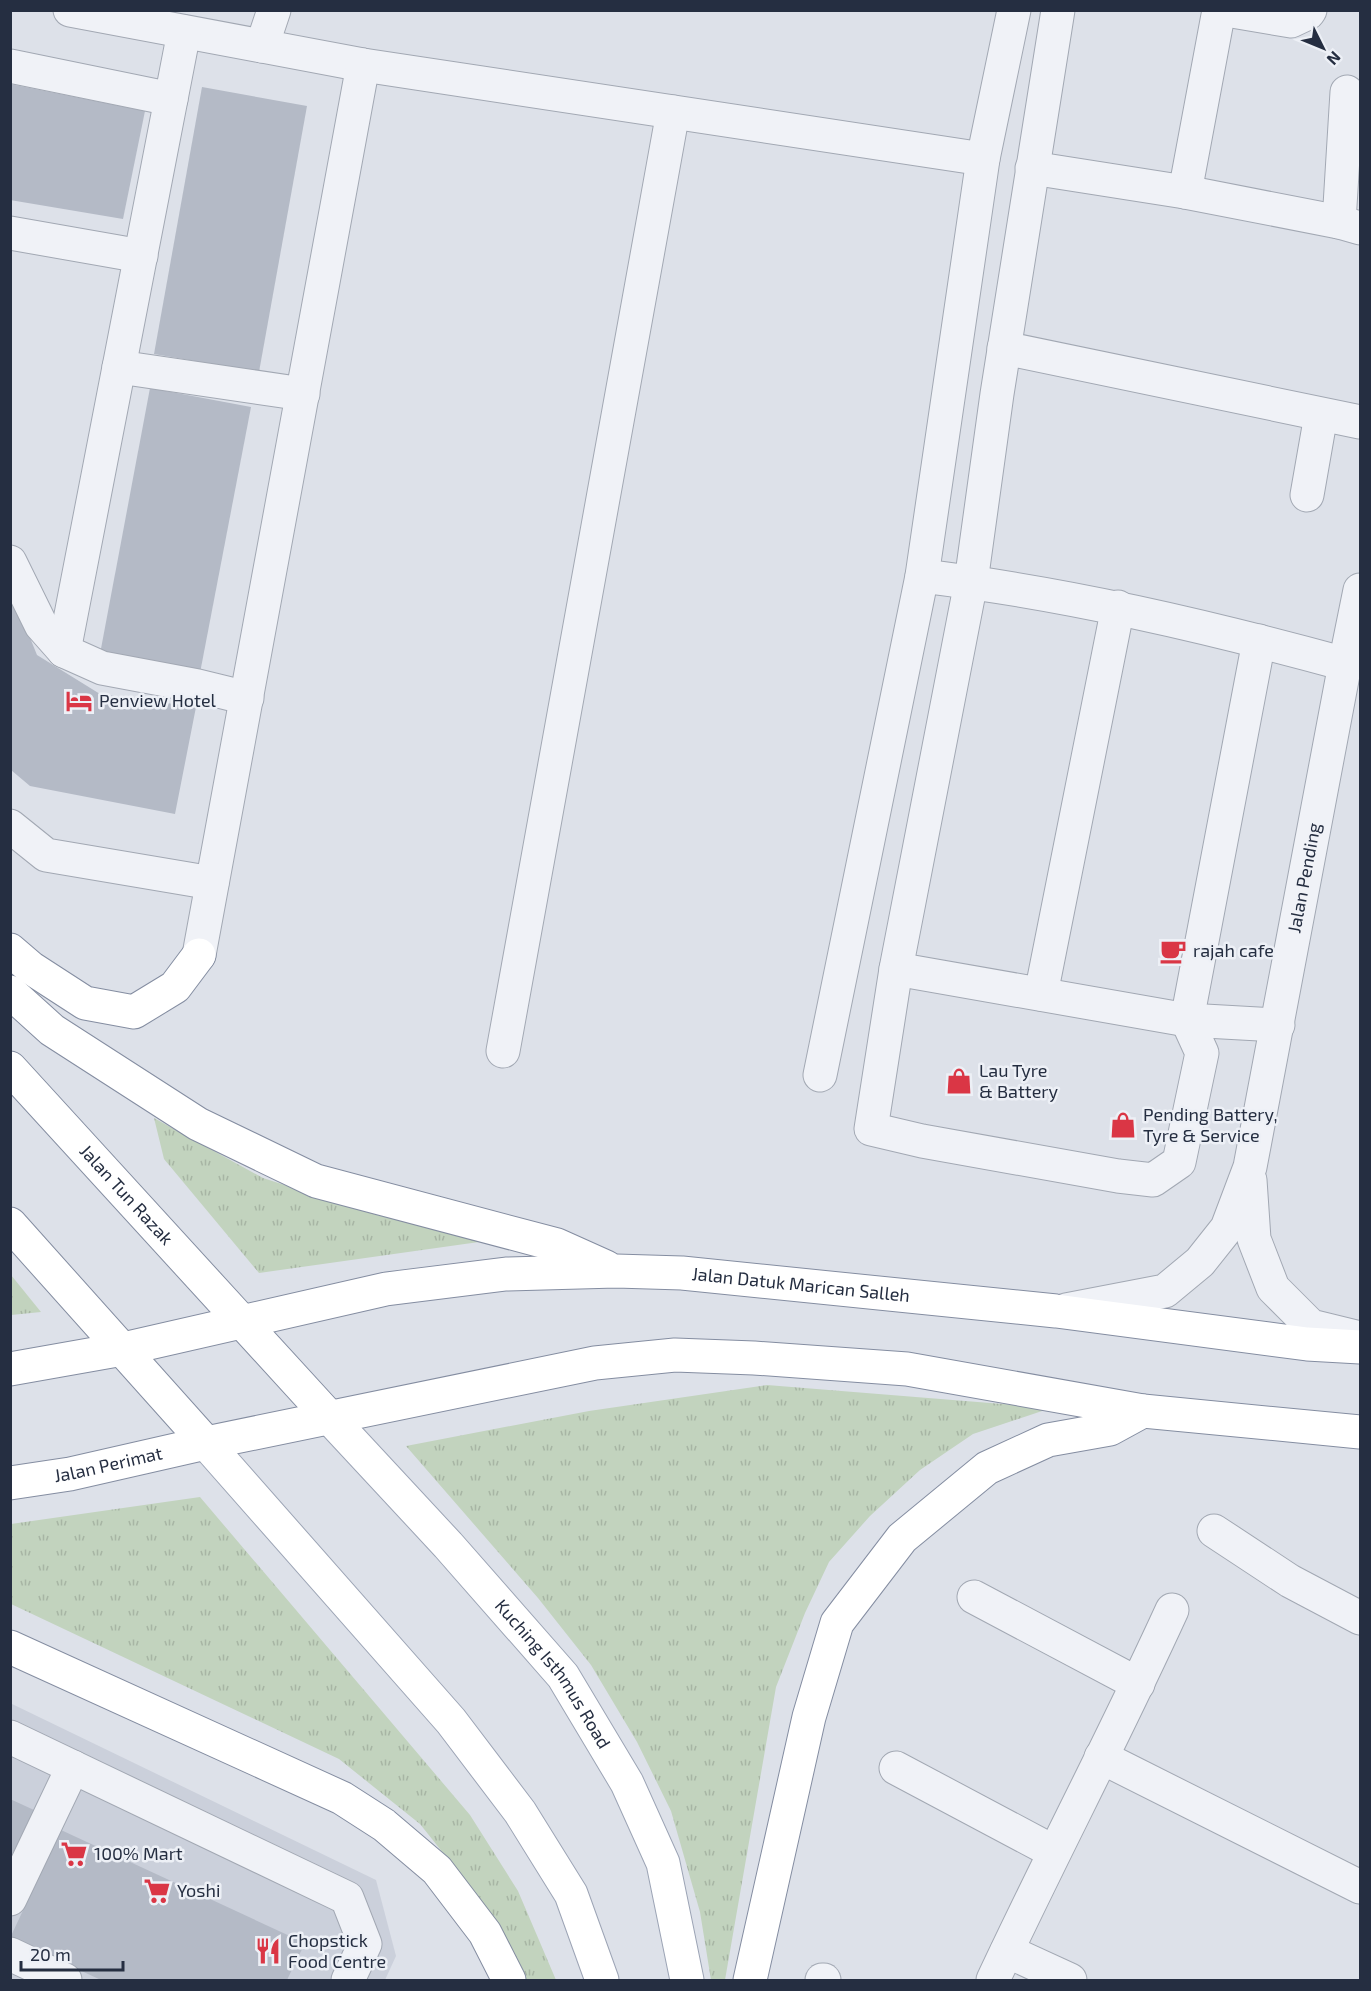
<svg xmlns="http://www.w3.org/2000/svg" width="1371" height="1991" font-family="'Exo 2',sans-serif">
  <style>
    .built { fill: #cbd0db }
    .grass { fill: url(#grass-tufts) }
    .building { fill: #b4bac6 }
    .lines { fill: none; stroke-linecap: round; stroke-linejoin: round }
    .minor-casing { stroke: #a2a8b3; stroke-width: 35 }
    .major-casing { stroke: #9ca4b5; stroke-width: 35 }
    .highway-casing { stroke: #848da1; stroke-width: 35 }
    .minor { stroke: #f0f2f7; stroke-width: 33 }
    .major { stroke: #fff; stroke-width: 33 }
    .highway { stroke: #fff; stroke-width: 33 }
    .labels { text-anchor: middle; stroke-width: 5; stroke-linejoin: round; paint-order: stroke }
    .poi-label { font-size: 18px; fill: #252e41; stroke: #edf0f6; text-anchor: start }
    .street-label { font-size: 18px; fill: #252e41; stroke: #edf0f6 }
  </style>
  <defs>
    <pattern id="grass-tufts" width="24" height="20" patternUnits="userSpaceOnUse" patternTransform="scale(1.5)"><rect width="24" height="20" fill="#c2d3be"/><path d="M3 7l-1-3M5 7V3M7 7l1-3M15 17l-1-3M17 17v-4M19 17l1-3" fill="none" stroke="#a7b5a4"/></pattern>
  </defs>
  <rect width="100%" height="100%" fill="#dde1e9"/>
  <!-- built -->
  <path class="built" d="M10 1703 376 1880 396 1956 385 1980H11Z"/>
  <!-- grass -->
  <g class="grass">
    <path d="M154 1118 263 1178 377 1215 486 1241 259 1273 164 1159Z"/>
    <path d="M10 1275H11L41 1312 11 1315Z"/>
    <path d="M767 1385 1051 1408 973 1434 920 1470 870 1516 829 1562 805 1613 776 1687 725 1980H711L700 1912 671 1811 637 1742 591 1665 538 1598 406 1446 589 1411Z"/>
    <path d="M200 1497 470 1815 518 1891 556 1980H524L515 1954 475 1893 420 1824 339 1759 11 1604V1524Z"/>
  </g>
  <!-- building -->
  <g class="building">
    <path d="M10 84 145 111 123 219 10 200Z"/>
    <path d="M202 87 307 106 259 372 154 354Z"/>
    <path d="M150 388 251 407 200 673 100 654Z"/>
    <path d="M11 591 37 655 100 694 196 707 175 814 30 786 11 770Z"/>
    <path d="M10 1799 34 1810 10 1859Z"/>
    <path d="M61 1830 305 1943 287 1980H101L10 1938Z"/>
  </g>
  <g class="lines">
    <!-- minor casing -->
    <g class="minor-casing">
      <g id="minor">
        <path d="M70 10 363 65 983 159"/>
        <path d="M1058 10 997 394 971 582 896 969 871 1129 922 1141 1118 1176 1153 1180 1179 1162 1202 1053 1187 1020 1259 641"/>
        <path d="M1226 10 1291 21 1308 13 1310 10"/>
        <path d="M262 46 274 10"/>
        <path d="M10 66 171 99"/>
        <path d="M1032 168 1185 192 1339 222 1360 228"/>
        <path d="M1185 192 1219 10"/>
        <path d="M1339 222 1347 92"/>
        <path d="M10 233 141 256"/>
        <path d="M1004 348 1360 422"/>
        <path d="M119 367 303 394"/>
        <path d="M1307 495 1321 415"/>
        <path d="M10 562 41 625 64 651 102 668 198 686 247 698"/>
        <path d="M922 576C1065 593 1206 626 1345 664"/>
        <path d="M64 651 184 32"/>
        <path d="M10 826 46 855 212 883"/>
        <path d="M199 955 363 65"/>
        <path d="M896 969 1187 1020 1278 1025"/>
        <path d="M1041 994 1118 607"/>
        <path d="M503 1051 673 112"/>
        <path d="M820 1075 922 576 983 159 1014 10"/>
        <path d="M1250 1180 1254 1239 1273 1288 1311 1326 1360 1338"/>
        <path id="s1" d="M1066 1310 1165 1291 1200 1262 1227 1228 1250 1167 1345 664 1360 590"/>
        <path d="M1214 1531 1290 1581 1360 1618"/>
        <path d="M974 1597 1138 1684"/>
        <path d="M10 1737 347 1898 365 1944 348 1980"/>
        <path d="M1101 1757 1360 1887"/>
        <path d="M896 1768 1054 1852"/>
        <path d="M10 1899 73 1767"/>
        <path d="M1007 1951 1070 1980"/>
        <path d="M10 1954 65 1980"/>
        <path d="M822 1980H824"/>
        <path d="M993 1980C1051 1856 1115 1735 1172 1610"/>
      </g>
    </g>
    <!-- major casing -->
    <g class="major-casing">
      <g id="major">
        <path id="s2" d="M330 1418 448 1545 563 1676 627 1783 663 1863 687 1980"/>
        <path d="M206 1443 451 1721 520 1812 571 1894 602 1980"/>
      </g>
    </g>
    <!-- highway casing -->
    <g class="highway-casing">
      <g id="highway">
        <path d="M10 950 31 968 85 1003 134 1012 175 987 199 955"/>
        <path d="M10 992 52 1030 198 1124 316 1181 557 1245 606 1267"/>
        <path id="s3" d="M10 1068 330 1418"/>
        <path d="M10 1224 206 1443"/>
        <path id="s4" d="M10 1369 123 1349 386 1289 506 1274 616 1271 682 1273 1056 1311 1307 1344 1360 1347"/>
        <path id="s5" d="M10 1483 70 1474 206 1443 595 1363 675 1355 754 1358 907 1369 1143 1411 1360 1432"/>
        <path d="M10 1647 342 1798 384 1825 437 1870 485 1933 509 1980"/>
        <path d="M750 1980 809 1717 837 1623 902 1538 987 1468 1048 1440 1110 1429 1143 1411"/>
      </g>
    </g>
    <!-- minor -->
    <use href="#minor" class="minor"/>
    <!-- major -->
    <use href="#major" class="major"/>
    <!-- highway -->
    <use href="#highway" class="highway"/>
  </g>
  <!-- icons -->
  <defs>
    <g id="hotel-bare" transform="scale(2.07)"><path d="M-6-4.5h1.5V1H6V5H4.5V3h-9V5H-6ZM-4 0a1.8 1.8 0 1 1 3.6 0ZM.5 0V-2.5h3Q6-2.5 6 0Z" fill="#da3645" stroke="#edf0f6" stroke-width="2.5" paint-order="stroke"/></g>
    <g id="cafe-bare" transform="scale(2.07)"><path d="M-5.5-4.5H6V0H3Q3 3.5 0 3.5H-2.5Q-5.5 3.5-5.5 0ZM3-3.2v2h1.7v-2ZM-6 4.5H4V6H-6Z" fill="#da3645" stroke="#edf0f6" stroke-width="2.5" paint-order="stroke"/></g>
    <g id="shop-bare" transform="scale(2.07)"><path d="M-5-2.5h2.3a2.7 3.5 0 0 1 5.4 0H5L5.5 6h-11ZM-1.5-2.5h3a1.5 2.3 0 0 0-3 0Z" fill="#da3645" stroke="#edf0f6" stroke-width="2.5" paint-order="stroke"/></g>
    <g id="supermarket-bare" transform="scale(2.07)"><path d="M-6-5.5h2.5l.6 2H6L4.5 2H-2.5L-4.4-4H-6ZM-1.5 3.2a1.3 1.3 0 1 0 .1 0ZM3 3.2a1.3 1.3 0 1 0 .1 0Z" fill="#da3645" stroke="#edf0f6" stroke-width="2.5" paint-order="stroke"/></g>
    <g id="restaurant-bare" transform="scale(2.07)"><path d="M-5-6h1v4h1v-4h1v4h1v-4h1v5L-1.5 .5V6h-2V.5L-5-1ZM5-6V6H3V1.5H1.5Q1.5-4 5-6Z" fill="#da3645" stroke="#edf0f6" stroke-width="2.5" paint-order="stroke"/></g>
  </defs>
  <g fill-rule="evenodd">
    <use href="#hotel-bare" x="79" y="701"/>
    <use href="#cafe-bare" x="1173" y="951"/>
    <use href="#shop-bare" x="959" y="1081"/>
    <use href="#shop-bare" x="1123" y="1125"/>
    <use href="#supermarket-bare" x="74" y="1854"/>
    <use href="#supermarket-bare" x="157" y="1891"/>
    <use href="#restaurant-bare" x="268" y="1951"/>
  </g>
  <g class="labels">
    <!-- poi labels -->
    <g class="poi-label">
      <text x="99" y="707">Penview Hotel</text>
      <text x="1193" y="957">rajah cafe</text>
      <text x="979" y="1077">Lau Tyre<tspan x="979" dy="21">&amp; Battery</tspan></text>
      <text x="1143" y="1121">Pending Battery,<tspan x="1143" dy="21">Tyre &amp; Service</tspan></text>
      <text x="94" y="1860">100% Mart</text>
      <text x="177" y="1897">Yoshi</text>
      <text x="288" y="1947">Chopstick<tspan x="288" dy="21">Food Centre</tspan></text>
    </g>
    <!-- street labels -->
    <g class="street-label">
      <text dy="6" stroke="none"><textPath href="#s1" startOffset="549">Jalan Pending</textPath></text>
      <text dy="6" stroke="none"><textPath href="#s3" startOffset="172">Jalan Tun Razak</textPath></text>
      <text dy="6" stroke="none"><textPath href="#s4" startOffset="801">Jalan Datuk Marican Salleh</textPath></text>
      <text dy="6" stroke="none"><textPath href="#s5" startOffset="100">Jalan Perimat</textPath></text>
      <text dy="6" stroke="none"><textPath href="#s2" startOffset="340">Kuching Isthmus Road</textPath></text>
    </g>
  </g>
  <!-- border -->
  <rect width="1371" height="1991" fill="none" stroke="#252e41" stroke-width="24"/>
  <!-- north arrow -->
  <g transform="translate(1323 48) rotate(133)" stroke="#edf0f6" stroke-width="4.5" paint-order="stroke">
  <path d="M0-4.5L10 22L0 15L-10 22Z" fill="#252e41"/>
  <text y="-9" font-size="16" font-weight="bold" text-anchor="middle" fill="#252e41">N</text>
  </g>
  <!-- scale -->
  <path d="M21 1961v9h102v-9" fill="none" stroke="#252e41" stroke-width="3"/>
  <text x="30" y="1961" font-size="18" fill="#252e41" stroke="#edf0f6" stroke-width="4.5" paint-order="stroke">20 m</text>
</svg>
